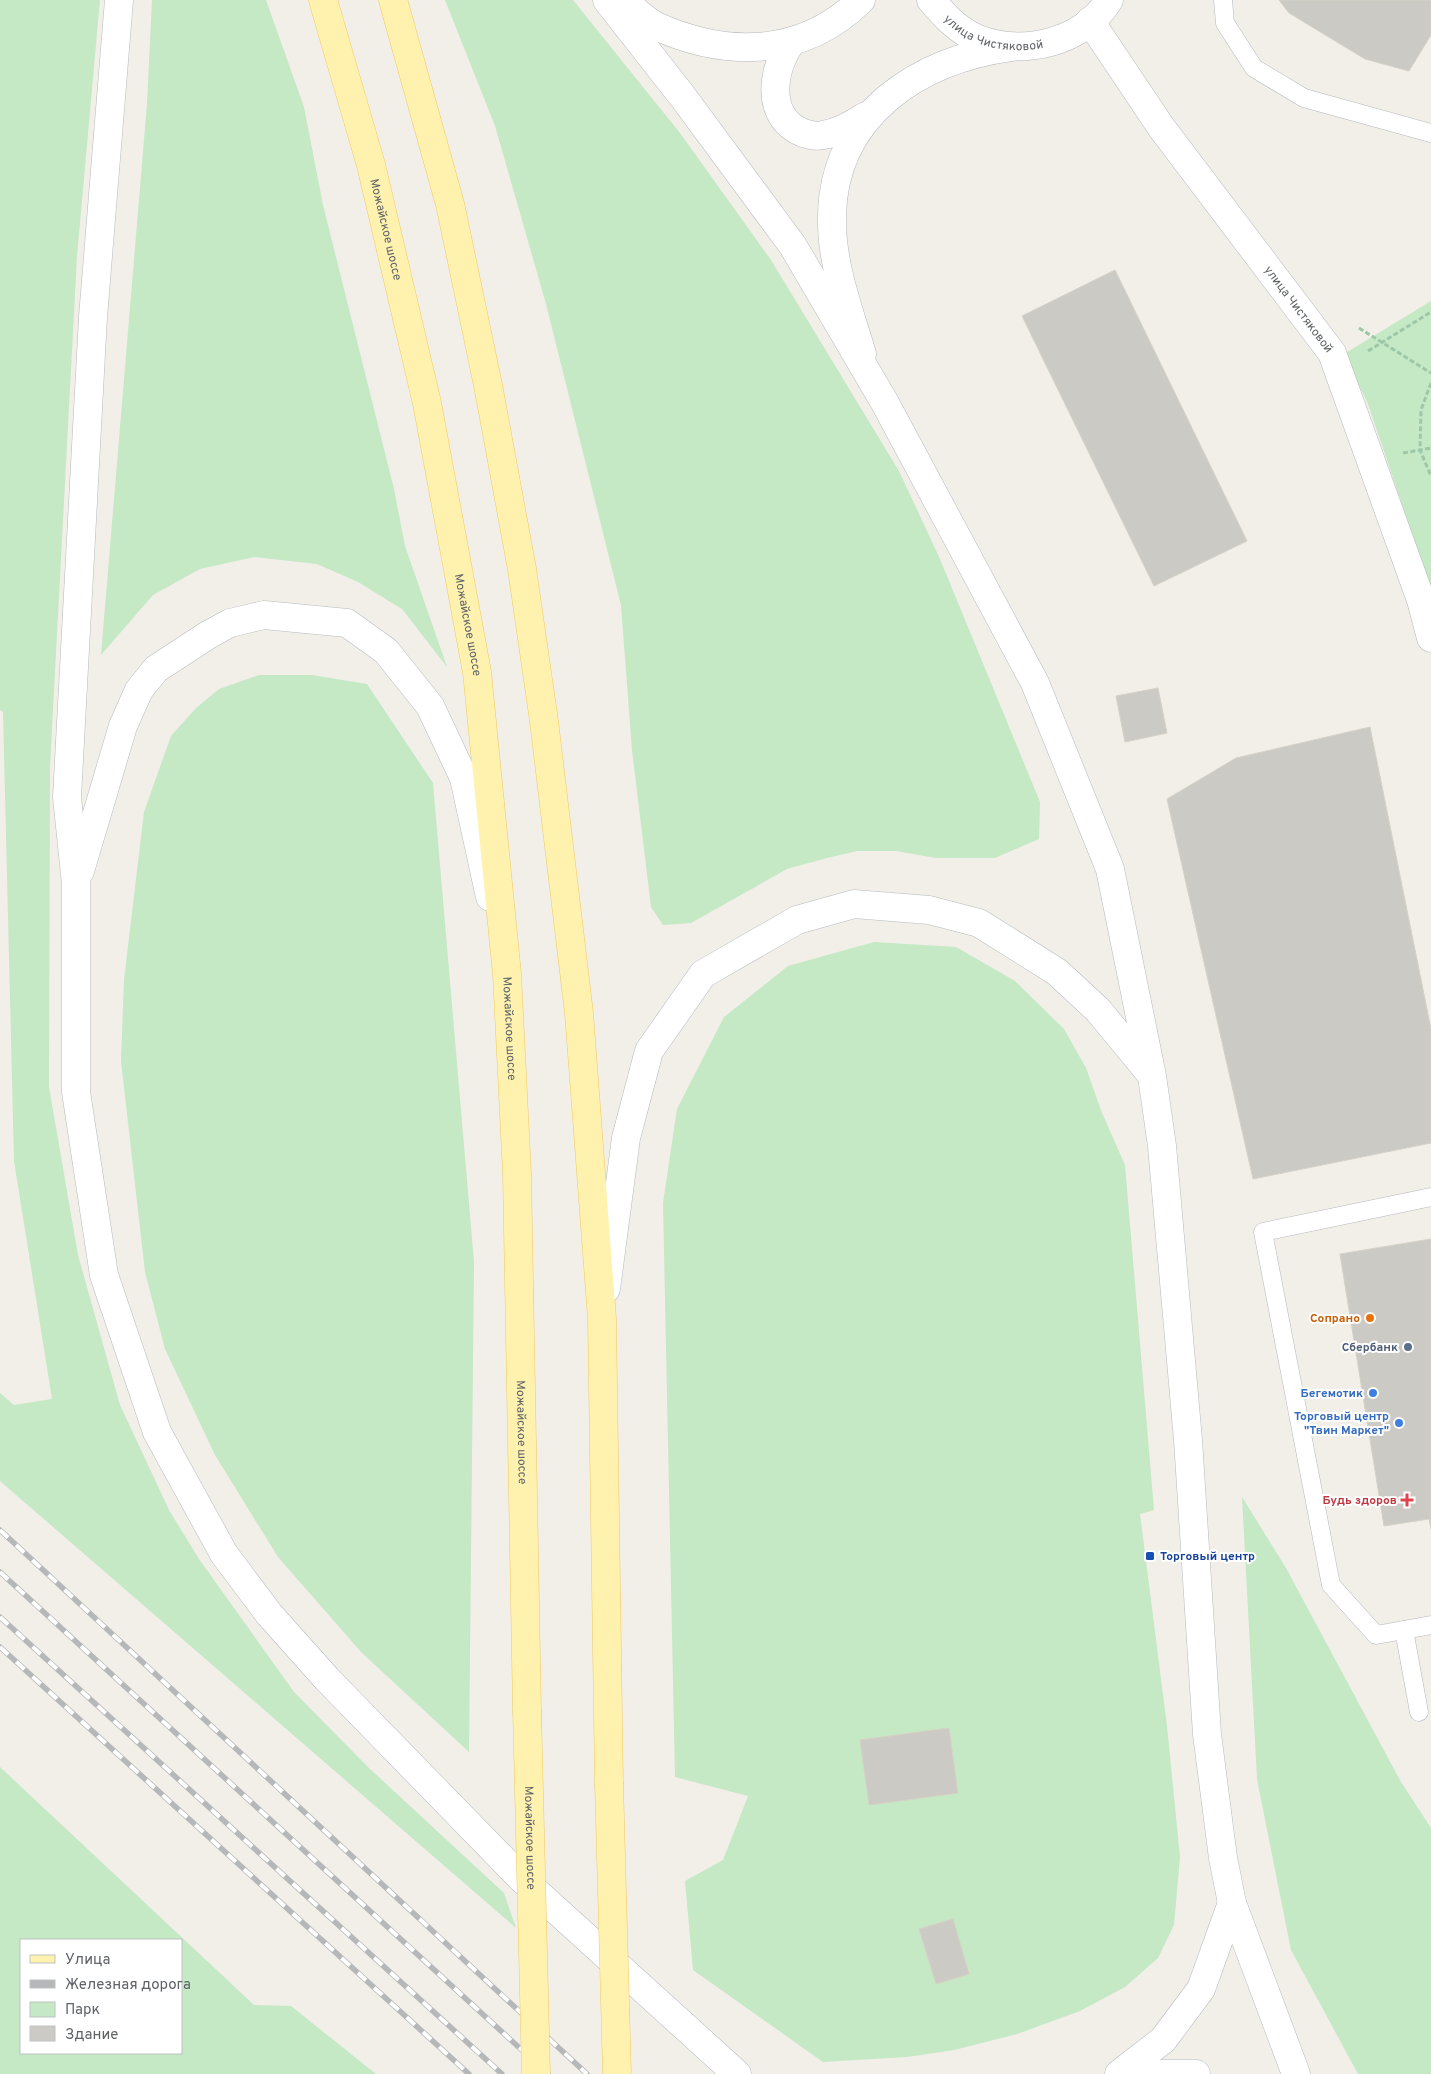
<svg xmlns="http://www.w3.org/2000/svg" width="1431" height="2074" font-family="Overpass,sans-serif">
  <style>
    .green { fill: #c5e8c5; fill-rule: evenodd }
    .building { fill: #cccac5; stroke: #d6d1c6 }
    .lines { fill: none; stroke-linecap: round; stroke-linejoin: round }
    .lane-casing { stroke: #b5b8bc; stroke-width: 19 }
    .street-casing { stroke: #b5b8bc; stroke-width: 29 }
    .secondary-casing { stroke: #b6babf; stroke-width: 29 }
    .primary-casing { stroke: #f2c960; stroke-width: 29 }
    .path { stroke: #9cc7a9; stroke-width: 3; stroke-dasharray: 5 2.5; stroke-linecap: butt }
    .lane { stroke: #fff; stroke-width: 18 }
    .street { stroke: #fff; stroke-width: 28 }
    .secondary { stroke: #fff; stroke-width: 28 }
    .primary { stroke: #fff2af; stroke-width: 28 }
    .rail-casing { stroke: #b6b7b8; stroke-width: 5.5 }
    .rail { stroke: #fff; stroke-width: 4; stroke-dasharray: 11; stroke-linecap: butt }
    .primary-bridge-casing { stroke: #f2c960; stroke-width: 29; stroke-linecap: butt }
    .primary-bridge { stroke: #fff2af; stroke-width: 28 }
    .food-dot { fill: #e8710a; stroke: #fff; stroke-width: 2 }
    .service-dot { fill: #5c6f8a; stroke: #fff; stroke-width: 2 }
    .shop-dot { fill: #3f7fe0; stroke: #fff; stroke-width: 2 }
    .health-dot { fill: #e0444e; stroke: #fff; stroke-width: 2 }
    .transit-dot { fill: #1a4fb4; stroke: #fff; stroke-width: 2 }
    .labels { text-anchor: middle; stroke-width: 4; stroke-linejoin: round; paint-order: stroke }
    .street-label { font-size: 12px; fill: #5f6368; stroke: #fff }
    .food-label { font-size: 12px; font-weight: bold; fill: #c56008; stroke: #fff; text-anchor: end }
    .service-label { font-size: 12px; font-weight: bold; fill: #4e5e75; stroke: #fff; text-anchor: end }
    .shop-label { font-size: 12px; font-weight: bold; fill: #366cbe; stroke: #fff; text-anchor: end }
    .health-label { font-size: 12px; font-weight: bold; fill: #be3a42; stroke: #fff; text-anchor: end }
    .transit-label { font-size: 12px; font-weight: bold; fill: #164399; stroke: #fff; text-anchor: start }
  </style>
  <rect width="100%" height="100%" fill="#f1efe8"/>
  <!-- green -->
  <g class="green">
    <path d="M0 0H100L77 256 50 766 49 1087 78 1255 120 1405 169 1510 199 1559 294 1692 369 1768 504 1893 516 1928 0 1481V1393L14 1405 52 1399 14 1161 3 712 0 710Z"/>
    <path d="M152 0H266L304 107 323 205 394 489 405 546 447 667 402 609 358 582 317 564 254 557 200 569 153 595 101 655 147 104Z"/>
    <path d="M445 0H573L680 133 771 260 899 471 940 559 1040 802 1039 839 995 858H936L896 851H857L827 858 787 869 691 923 663 925 651 907 632 750 621 605 546 304 495 126Z"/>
    <path d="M1431 301V590L1368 404 1344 354Z"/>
    <path d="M259 675H312L367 684 433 783 474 1262 469 1752 362 1653 278 1557 215 1455 165 1349 145 1272 121 1061 124 980 144 812 171 736 196 708 219 689Z"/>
    <path d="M874 942 956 947 1015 981 1064 1029 1086 1068 1102 1113 1125 1165 1154 1510 1140 1514 1167 1726 1180 1857 1174 1925 1158 1958 1125 1987 1080 2011 1017 2034 954 2050 907 2057 823 2062 693 1970 685 1881 723 1860 748 1796 675 1777 663 1203 677 1109 724 1017 788 966Z"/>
    <path d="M1242 1497 1286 1568 1401 1782 1431 1828V2074H1358L1291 1950 1257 1779Z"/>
    <path d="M0 1767 254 2005 291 2006 376 2074H0ZM21 1940H181V2053H21Z"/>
  </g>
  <!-- building -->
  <g class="building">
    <path d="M1279 0H1431V35L1409 71 1365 59 1289 13Z"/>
    <path d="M1115 270 1247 541 1154 586 1022 316Z"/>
    <path d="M1158 688 1167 733 1125 742 1116 696Z"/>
    <path d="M1370 727 1431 1029V1143L1253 1179 1167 799 1236 758Z"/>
    <path d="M1431 1239V1529L1429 1519 1384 1526 1340 1254Z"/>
    <path d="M949 1728 958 1793 869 1805 860 1740Z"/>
    <path d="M953 1919 969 1974 936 1984 919 1929Z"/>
  </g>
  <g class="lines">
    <!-- lane casing -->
    <g class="lane-casing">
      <g id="lane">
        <path d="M1223 0 1225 23 1254 68 1304 98 1431 133"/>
        <path d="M1431 1197 1263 1232 1331 1585 1376 1635 1431 1625"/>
        <path d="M1404 1630 1419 1712"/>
      </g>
    </g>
    <!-- street casing -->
    <g class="street-casing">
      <g id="street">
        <path d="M623 0C633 8 644 20 656 26 727 58 803 57 861 0"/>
        <path id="s1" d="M1090 21 1161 127 1332 353 1421 600 1431 638"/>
        <path d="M792 41C773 66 765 112 797 130 804 134 815 137 823 135 839 133 852 124 866 116"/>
        <path d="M862 354C849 310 831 264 832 217 833 115 918 60 1012 47"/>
      </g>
    </g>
    <!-- secondary casing -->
    <g class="secondary-casing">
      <g id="secondary">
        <path d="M119 0 93 317 67 797 76 884V1092L104 1275 157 1432 224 1554 269 1614 327 1679 522 1879 737 2074"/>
        <path d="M607 0 683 97 793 246 885 403 1035 683 1110 869 1152 1076 1162 1146 1188 1440 1207 1734 1223 1858 1232 1903 1296 2074"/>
        <path id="s2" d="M931 0C944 15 958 31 978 39 1023 56 1083 43 1109 0"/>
        <path d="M80 871 123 726 139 690 156 669 208 635 230 623 264 615 347 623 386 651 430 706 464 778 490 897"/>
        <path d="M606 1289 626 1138 649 1051 703 974 797 920 854 904 929 910 979 923 1057 972 1098 1010 1150 1073"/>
        <path d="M1119 2074 1163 2040 1201 1989 1232 1903"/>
        <path d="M1145 2074H1196"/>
      </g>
    </g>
    <!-- primary casing -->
    <g class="primary-casing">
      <g id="primary">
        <path id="s3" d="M323 0 371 165 427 403 477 672 507 974 517 1174 527 1710"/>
        <path d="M393 0 450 204 488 385 522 569 544 721 579 1013 602 1319 609 1783"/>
      </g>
    </g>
    <!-- path -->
    <g class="path">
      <path d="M1359 328 1431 373"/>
      <path d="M1368 351 1431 312"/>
      <path d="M1431 383 1421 410 1420 450 1431 476"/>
      <path d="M1403 453 1431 448"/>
    </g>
    <!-- lane -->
    <use href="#lane" class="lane"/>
    <!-- street -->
    <use href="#street" class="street"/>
    <!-- secondary -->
    <use href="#secondary" class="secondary"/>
    <!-- primary -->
    <use href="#primary" class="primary"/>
    <!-- rail casing -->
    <g class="rail-casing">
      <g id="rail">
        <path d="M0 1530 587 2074"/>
        <path d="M0 1572 548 2074"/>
        <path d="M0 1617 502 2074"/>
        <path d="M0 1647 469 2074"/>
      </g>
    </g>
    <!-- rail -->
    <use href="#rail" class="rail"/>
    <!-- primary-bridge casing -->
    <g class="primary-bridge-casing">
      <g id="primary-bridge">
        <path id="s4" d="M527 1710 536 2074"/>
        <path d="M609 1783 617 2074"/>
      </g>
    </g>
    <!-- primary-bridge -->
    <use href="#primary-bridge" class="primary-bridge"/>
  </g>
  <!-- markers -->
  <circle class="food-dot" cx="1370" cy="1318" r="5"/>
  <circle class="service-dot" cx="1408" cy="1347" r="5"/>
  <g class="shop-dot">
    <circle cx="1373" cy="1393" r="5"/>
    <circle cx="1399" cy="1423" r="5"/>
  </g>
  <path class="health-dot" d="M1404.5 1492.5h5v5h5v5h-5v5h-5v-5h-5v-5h5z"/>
  <rect class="transit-dot" x="1145" y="1551" width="10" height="10" rx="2.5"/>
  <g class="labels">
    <!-- street labels -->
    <g class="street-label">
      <text dy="4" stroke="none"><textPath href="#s2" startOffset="75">улица Чистяковой</textPath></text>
      <text dy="4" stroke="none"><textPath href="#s3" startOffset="238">Можайское шоссе</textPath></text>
      <text dy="4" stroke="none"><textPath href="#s1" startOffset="356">улица Чистяковой</textPath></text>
      <text dy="4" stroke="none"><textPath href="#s3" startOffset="642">Можайское шоссе</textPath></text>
      <text dy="4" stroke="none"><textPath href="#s3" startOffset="1048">Можайское шоссе</textPath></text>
      <text dy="4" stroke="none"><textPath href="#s3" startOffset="1452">Можайское шоссе</textPath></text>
      <text dy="4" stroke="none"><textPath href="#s4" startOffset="128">Можайское шоссе</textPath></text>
    </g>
    <!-- food labels -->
    <g class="food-label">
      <text x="1360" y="1322">Сопрано</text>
    </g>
    <!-- service labels -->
    <g class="service-label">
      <text x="1398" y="1351">Сбербанк</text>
    </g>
    <!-- shop labels -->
    <g class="shop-label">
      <text x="1363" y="1397">Бегемотик</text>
      <text x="1389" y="1420">Торговый центр<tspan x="1389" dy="14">"Твин Маркет"</tspan></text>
    </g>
    <!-- health labels -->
    <g class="health-label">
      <text x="1397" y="1504">Будь здоров</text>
    </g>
    <!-- transit labels -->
    <g class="transit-label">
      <text x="1160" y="1560">Торговый центр</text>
    </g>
  </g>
  <!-- legend -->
  <rect x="20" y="1939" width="162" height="115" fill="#ffffff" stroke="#bfc1c3"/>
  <rect x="30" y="1955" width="25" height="8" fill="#fff2af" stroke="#bfc1c3"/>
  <text x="65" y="1964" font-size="15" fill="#5f6368">Улица</text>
  <rect x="30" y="1980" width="25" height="8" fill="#b6b7b8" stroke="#bfc1c3"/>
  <text x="65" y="1989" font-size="15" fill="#5f6368">Железная дорога</text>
  <rect x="30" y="2002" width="25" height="15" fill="#c5e8c5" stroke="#bfc1c3"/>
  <text x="65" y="2014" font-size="15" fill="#5f6368">Парк</text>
  <rect x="30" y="2026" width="25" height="15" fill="#cccac5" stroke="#bfc1c3"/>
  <text x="65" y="2039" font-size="15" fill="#5f6368">Здание</text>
</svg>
